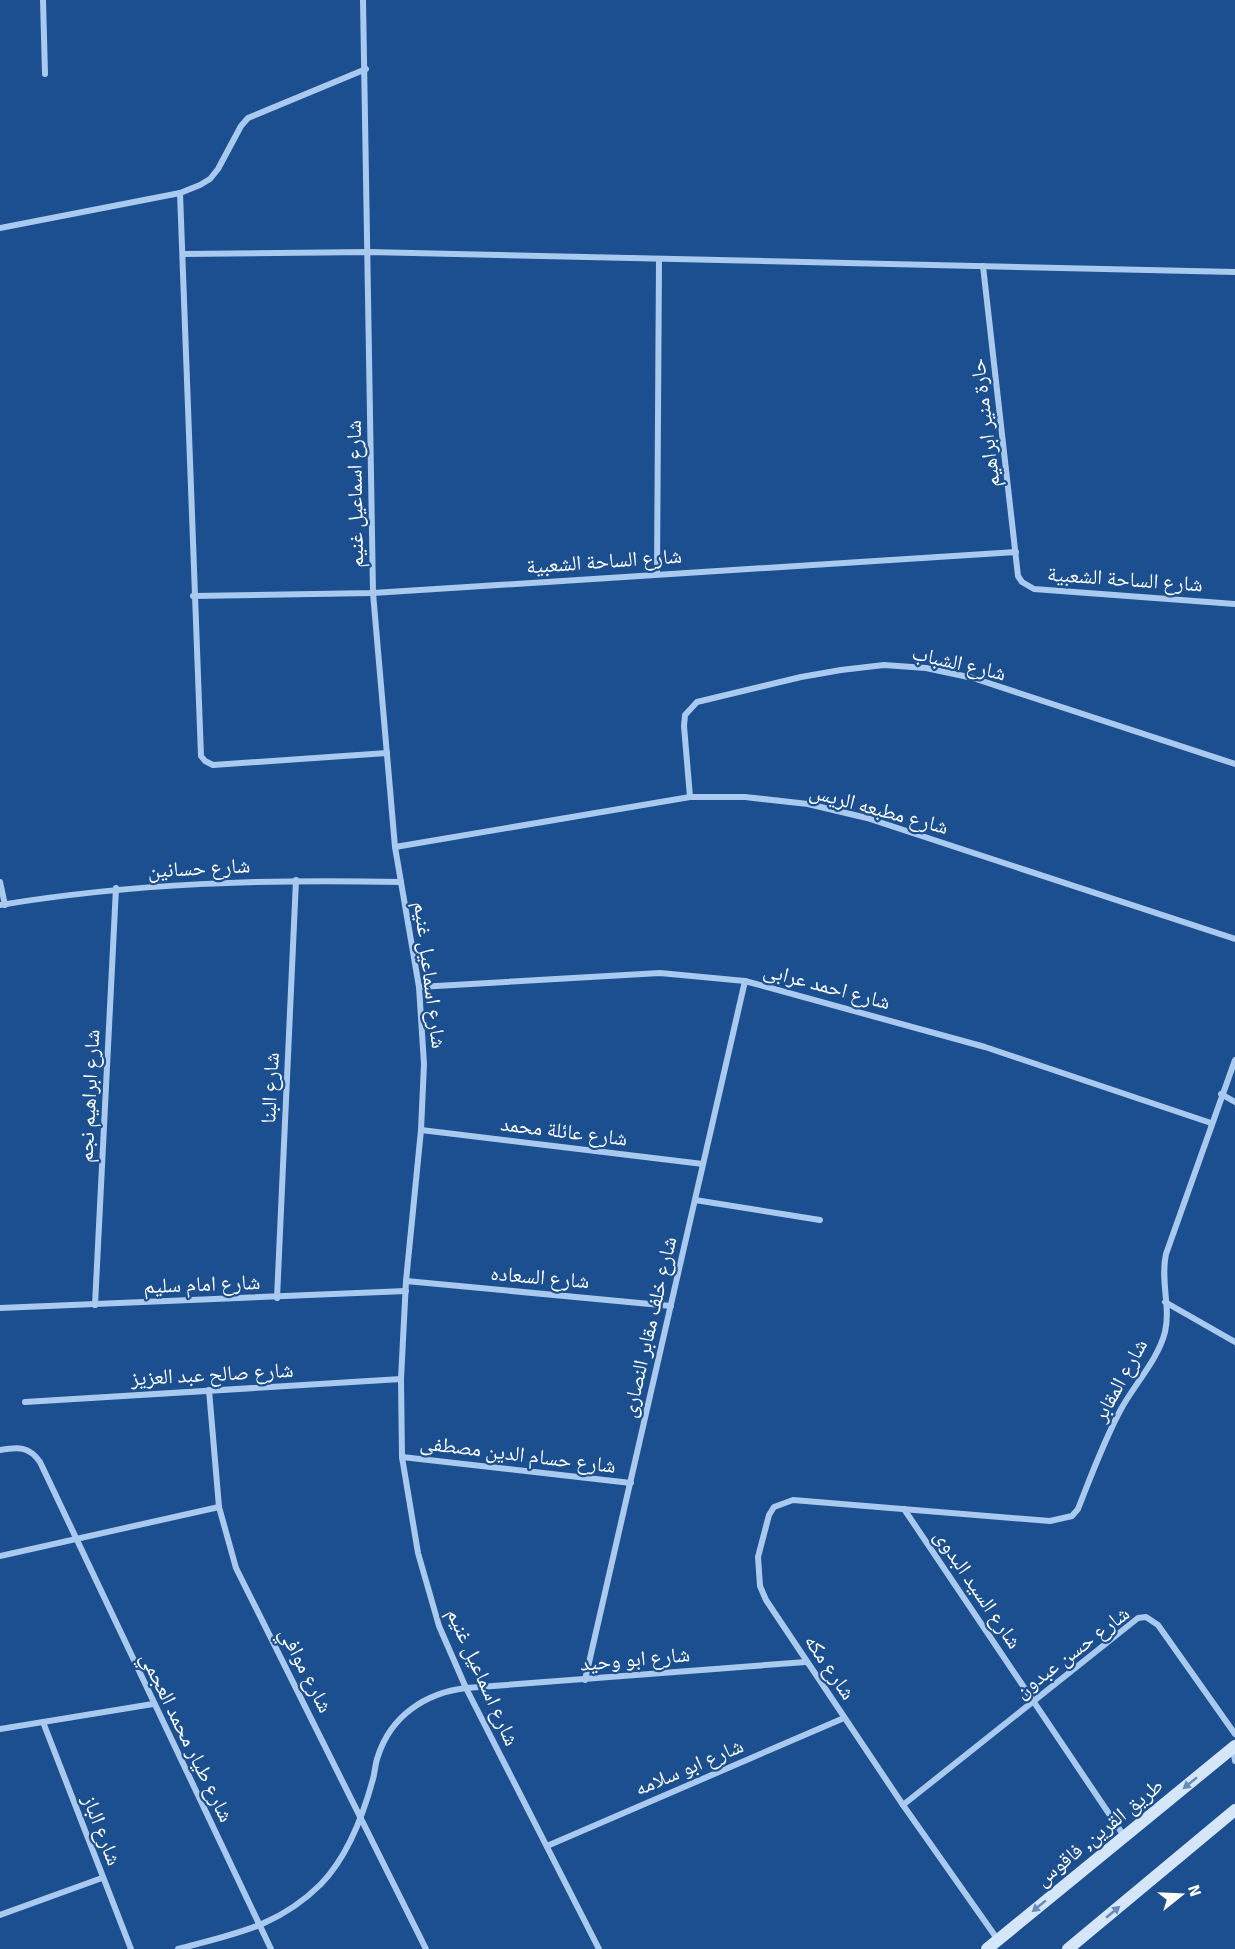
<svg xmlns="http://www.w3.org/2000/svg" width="1235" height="1949" font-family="Signika,'Noto Naskh Arabic',sans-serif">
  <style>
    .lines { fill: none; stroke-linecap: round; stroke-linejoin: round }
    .minor { stroke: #a9c9ee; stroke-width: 6 }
    .secondary { stroke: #d6e6fa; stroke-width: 12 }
    .oneway { fill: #668bba }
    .labels { text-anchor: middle; stroke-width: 4.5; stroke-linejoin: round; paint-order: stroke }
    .street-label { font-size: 21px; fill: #fff; stroke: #1b4f8f }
  </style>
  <rect width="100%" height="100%" fill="#1b4f8f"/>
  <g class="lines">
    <!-- minor -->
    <g class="minor">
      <path d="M43 0 45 74"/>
      <path d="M363 0 373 593 395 847 419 987 424 1064 421 1130 406 1281 401 1379 402 1457 418 1553 439 1626 466 1688 599 1949"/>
      <path d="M180 193 201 756 205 761 213 765 387 753"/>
      <path d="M0 228 180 193 200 185 210 179 218 169 241 126 248 118 366 69"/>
      <path d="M183 254 369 252 1235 272"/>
      <path d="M983 266 1018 576 1022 582 1034 589 1235 604"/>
      <path d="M657 574 659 259"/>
      <path d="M193 596 373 593 1016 552"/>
      <path d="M690 797 684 726 685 715 697 702 801 677 841 670 884 665 926 668 973 678 1235 764"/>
      <path d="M395 847 690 797H745L808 804 867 818 1235 939"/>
      <path d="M0 882 5 905"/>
      <path d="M0 905C133 883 267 879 401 882"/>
      <path d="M419 987 660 973 745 981 985 1047 1211 1123"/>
      <path d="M1221 1094 1235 1102"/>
      <path d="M421 1130 703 1164"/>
      <path d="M695 1200 820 1220"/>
      <path d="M406 1281 671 1306"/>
      <path d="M277 1298 296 880"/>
      <path d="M1165 1302 1235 1342"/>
      <path d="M95 1305 116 888"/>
      <path d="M0 1308 406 1291"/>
      <path d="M209 1390 219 1507 236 1568 426 1949"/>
      <path d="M25 1402 401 1379"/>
      <path d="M0 1450C18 1447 29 1446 40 1462L271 1949"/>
      <path d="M402 1457 631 1483"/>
      <path d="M904 1509 1124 1836"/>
      <path d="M0 1556 219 1507"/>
      <path d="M585 1680 745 981"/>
      <path d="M43 1722 131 1949"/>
      <path d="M0 1729 153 1704"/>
      <path d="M1233 1748 1235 1761"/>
      <path d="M903 1805 1138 1618 1146 1617 1158 1625 1235 1734"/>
      <path d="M547 1846 844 1718"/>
      <path d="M0 1915 102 1878"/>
      <path d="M998 1940 903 1805 766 1600 760 1586 758 1557 769 1515 774 1507 793 1500 1050 1521 1072 1516 1078 1509C1091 1476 1103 1443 1120 1411 1133 1386 1158 1360 1165 1332 1171 1307 1160 1281 1166 1254L1235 1060"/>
      <path d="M178 1949C234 1934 278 1927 321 1884 348 1856 363 1816 373 1779 375 1772 375 1764 378 1756 391 1716 425 1693 466 1688L806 1662"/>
    </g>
    <!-- secondary -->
    <g class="secondary">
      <path d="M987 1949 1235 1746"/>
      <path d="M1068 1949 1235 1810"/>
    </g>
  </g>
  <!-- one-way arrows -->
  <defs><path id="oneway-solid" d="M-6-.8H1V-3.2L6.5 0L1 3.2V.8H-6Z" transform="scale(1.5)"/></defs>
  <g class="oneway">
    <use href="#oneway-solid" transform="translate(1190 1783) rotate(141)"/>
    <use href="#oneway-solid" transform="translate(1039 1906) rotate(141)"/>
    <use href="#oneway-solid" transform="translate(1113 1912) rotate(-40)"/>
  </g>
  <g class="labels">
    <!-- street labels -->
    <g class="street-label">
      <text transform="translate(985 423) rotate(-97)" y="7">حارة منير ابراهيم</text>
      <text transform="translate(355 494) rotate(-91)" y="7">شارع اسماعيل غنيم</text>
      <text transform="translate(604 561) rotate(-4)" y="7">شارع الساحة الشعبية</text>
      <text transform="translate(1125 579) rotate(4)" y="7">شارع الساحة الشعبية</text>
      <text transform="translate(959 663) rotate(13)" y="7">شارع الشباب</text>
      <text transform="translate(879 809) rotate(15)" y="7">شارع مطبعه الريس</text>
      <text transform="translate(199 868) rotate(-3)" y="7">شارع حسانين</text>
      <text transform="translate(430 975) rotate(83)" y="7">شارع اسماعيل غنيم</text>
      <text transform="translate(827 986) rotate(15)" y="7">شارع احمد عرابى</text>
      <text transform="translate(270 1088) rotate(-87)" y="7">شارع البنا</text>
      <text transform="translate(89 1096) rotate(-87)" y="7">شارع ابراهيم نجم</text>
      <text transform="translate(564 1131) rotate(7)" y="7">شارع عائلة محمد</text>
      <text transform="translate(540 1277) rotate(5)" y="7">شارع السعاده</text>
      <text transform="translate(202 1284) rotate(-2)" y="7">شارع امام سليم</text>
      <text transform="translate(649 1327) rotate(-77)" y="7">شارع خلف مقابر النصارى</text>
      <text transform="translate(212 1374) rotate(-3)" y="7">شارع صالح عبد العزيز</text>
      <text transform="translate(1120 1380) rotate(-61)" y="7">شارع المقابر</text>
      <text transform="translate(518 1454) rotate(7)" y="7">شارع حسام الدين مصطفى</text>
      <text transform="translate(978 1589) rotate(56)" y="7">شارع السيد البدوى</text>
      <text transform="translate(1072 1652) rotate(-37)" y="7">شارع حسن عبدون</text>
      <text transform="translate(635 1659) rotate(-5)" y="7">شارع ابو وحيد</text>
      <text transform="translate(830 1667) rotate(56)" y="7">شارع مكه</text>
      <text transform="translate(306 1670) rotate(63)" y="7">شارع موافي</text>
      <text transform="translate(483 1677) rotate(66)" y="7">شارع اسماعيل غنيم</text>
      <text transform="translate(187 1737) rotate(64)" y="7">شارع طيار محمد العجمي</text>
      <text transform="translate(689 1767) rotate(-23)" y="7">شارع ابو سلامه</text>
      <text transform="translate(102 1830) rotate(69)" y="7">شارع الباز</text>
      <text transform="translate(1099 1832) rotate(-39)" y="7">طريق القرين, فاقوس</text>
    </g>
  </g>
  <!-- north arrow -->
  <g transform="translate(1181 1895) rotate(72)" stroke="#1b4f8f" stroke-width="4.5" paint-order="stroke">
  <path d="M0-4.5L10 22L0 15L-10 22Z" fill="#ffffff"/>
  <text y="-9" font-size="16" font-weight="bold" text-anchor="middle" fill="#ffffff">N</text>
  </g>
</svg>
